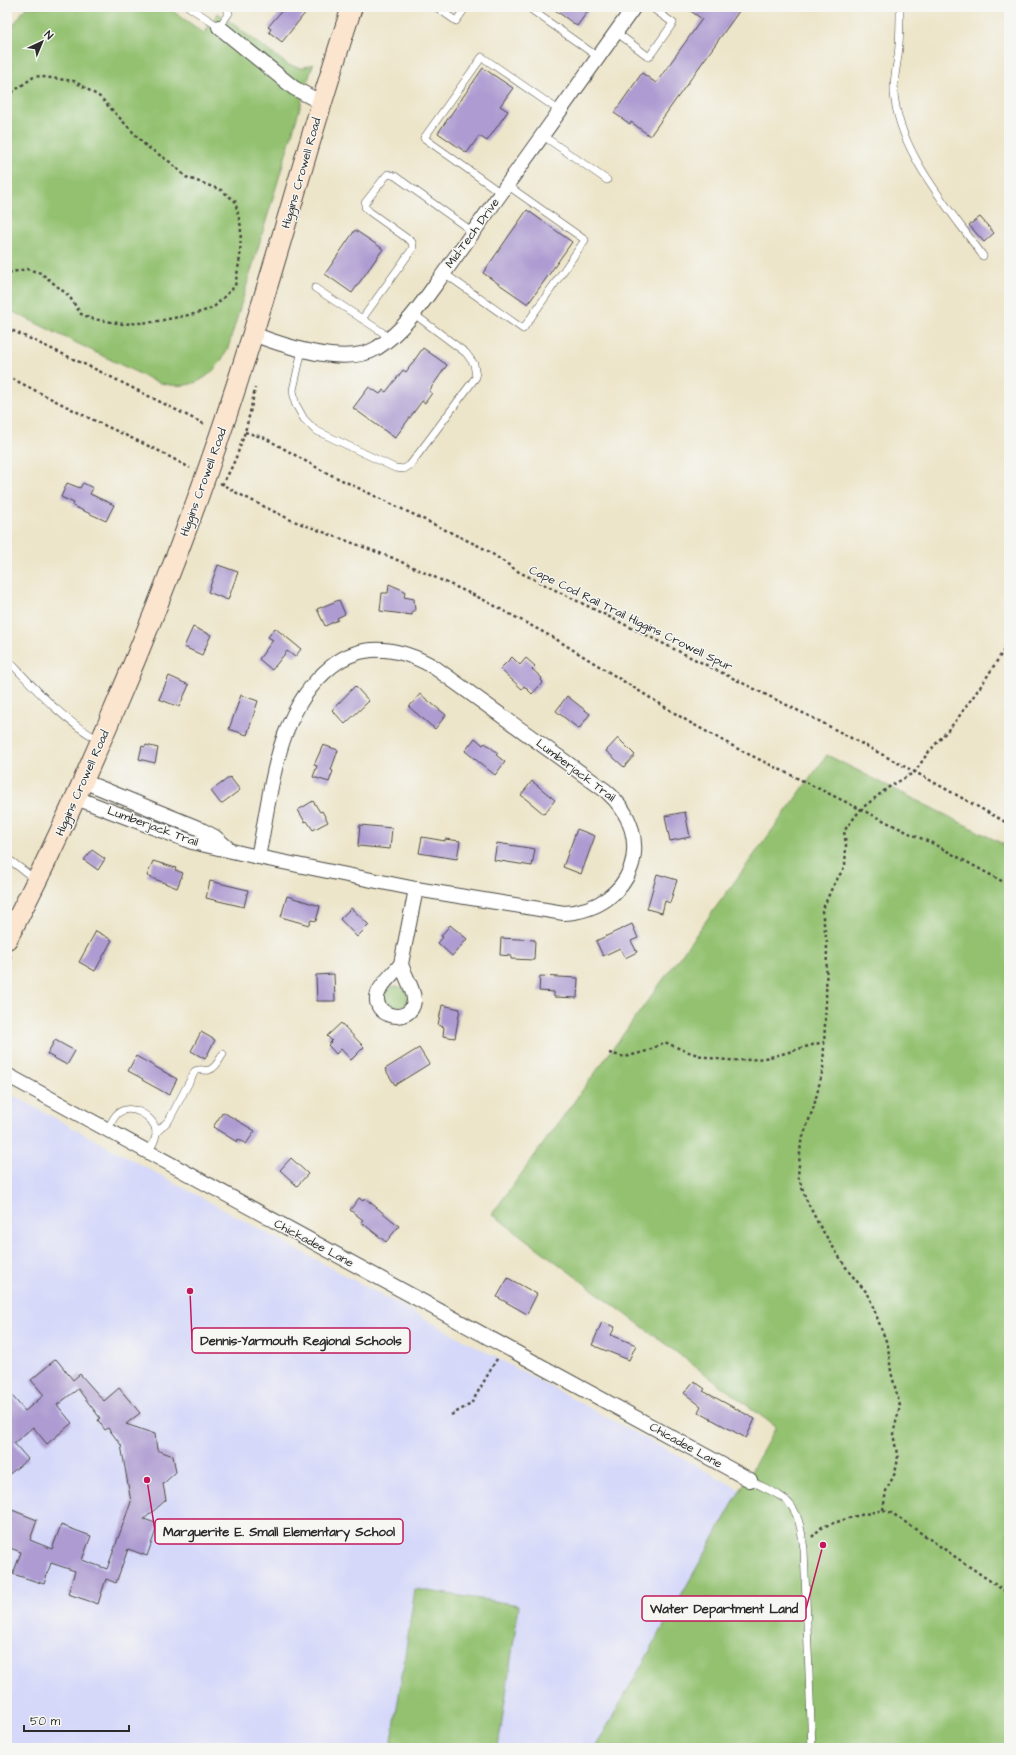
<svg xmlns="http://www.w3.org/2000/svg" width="1016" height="1755" font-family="'Architects Daughter',sans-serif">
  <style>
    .built { fill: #d5d8f9 }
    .green { fill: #93c170; stroke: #5f764e }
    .building { fill: #ad9bd1 }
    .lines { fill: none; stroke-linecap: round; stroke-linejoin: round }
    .service-casing { stroke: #484743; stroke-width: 8 }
    .minor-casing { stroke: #484743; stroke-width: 16 }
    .secondary-casing { stroke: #484743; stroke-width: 22 }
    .path { stroke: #484743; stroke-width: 2.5; stroke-dasharray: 3 3; stroke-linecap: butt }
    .service { stroke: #fff; stroke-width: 7 }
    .minor { stroke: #fff; stroke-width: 14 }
    .secondary { stroke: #fbe5cf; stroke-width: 20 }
    .labels { text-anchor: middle; stroke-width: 3; stroke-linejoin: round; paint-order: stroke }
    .street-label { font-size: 12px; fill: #2b2b2b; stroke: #f6f6f2 }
    .leader { fill: none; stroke: #c2185b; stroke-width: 1.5 }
    .callout-dot { fill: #c2185b; stroke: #f6f6f2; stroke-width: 1.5 }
    .callout { fill: #f6f6f2; stroke: #c2185b; stroke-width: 1.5 }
    .callout-label { font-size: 13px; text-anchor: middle; font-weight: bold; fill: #2b2b2b }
  </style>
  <rect width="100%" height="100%" fill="#f6f6f2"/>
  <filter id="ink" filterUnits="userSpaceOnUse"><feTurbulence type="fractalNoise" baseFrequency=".025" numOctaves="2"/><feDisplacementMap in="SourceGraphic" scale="8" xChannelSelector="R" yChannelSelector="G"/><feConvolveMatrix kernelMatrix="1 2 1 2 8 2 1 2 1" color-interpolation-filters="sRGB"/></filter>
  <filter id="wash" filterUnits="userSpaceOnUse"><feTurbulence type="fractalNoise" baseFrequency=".012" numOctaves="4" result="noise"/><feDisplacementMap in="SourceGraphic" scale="16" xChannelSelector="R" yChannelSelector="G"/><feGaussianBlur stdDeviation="0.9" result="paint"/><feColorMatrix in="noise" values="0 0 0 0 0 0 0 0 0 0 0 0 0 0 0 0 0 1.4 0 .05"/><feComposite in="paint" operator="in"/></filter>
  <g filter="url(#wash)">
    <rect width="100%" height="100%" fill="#ede5c9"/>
    <!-- built -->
    <path class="built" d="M7 1092 741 1490 595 1748H7Z"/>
    <!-- green -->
    <g class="green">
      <path d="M26 7H167L204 33 218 13 288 65 302 68 313 64 228 348C213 381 187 394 152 380L7 309V34Z"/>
      <path d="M827 755 1009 847V1748H595L776 1427 492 1214Z"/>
      <circle cx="396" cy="998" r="12"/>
      <path d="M415 1589 519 1605 498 1748H391Z"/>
    </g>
    <g id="blocks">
      <!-- building -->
      <g class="building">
        <path d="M285 7H310L282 42 269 32 271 29 268 27Z"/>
        <path d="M551 7H591L577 26Z"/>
        <path d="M685 7H742L650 136 631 122 630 124 614 113 642 73 656 83 702 19Z"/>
        <path d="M483 68 513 88 500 106 508 111 487 141 479 136 467 153 438 133Z"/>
        <path d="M527 210 572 242 528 304 483 273Z"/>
        <path d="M980 217 994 233 984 242 969 225Z"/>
        <path d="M355 230 383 249 352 293 325 274Z"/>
        <path d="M423 348 447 365 429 391 432 393 425 403 422 401 395 438 353 408 369 387 380 394 383 390 386 392 403 370 406 372Z"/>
        <path d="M67 483 80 488 83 483 93 488 90 494 114 505 106 521 73 506 74 503 61 497Z"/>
        <path d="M218 565 238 572 228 600 208 592Z"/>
        <path d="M389 584 405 591 404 597 414 599 415 611H412V615L380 611 382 593H388Z"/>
        <path d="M339 600 345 614 337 618 338 620 325 626 317 609Z"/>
        <path d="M193 627 211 635 202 655 184 647Z"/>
        <path d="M275 628 301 649 295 657 287 651 272 670 259 659 273 640 268 637Z"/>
        <path d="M512 657 520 665 526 658 535 666 532 669 542 678 541 680 543 682 532 694 524 686 522 689 500 669Z"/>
        <path d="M169 676 189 685 179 707 159 699Z"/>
        <path d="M355 686 369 701 345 724 332 710Z"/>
        <path d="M420 694 446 715 435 729 409 707Z"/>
        <path d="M241 695 258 701 247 735 229 729Z"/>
        <path d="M567 696 590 714 579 729 556 711Z"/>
        <path d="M475 738 483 745 485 743 498 753 496 755 505 762 495 775 465 751Z"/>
        <path d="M618 738 635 755 624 767 606 751Z"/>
        <path d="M146 745 158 748 155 763 139 759 142 746 145 747Z"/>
        <path d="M323 745 338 750 331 770 333 771 329 782 313 777 317 766 314 765Z"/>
        <path d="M230 777 240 790 221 804 211 791Z"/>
        <path d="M532 781 555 800 544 814 521 795Z"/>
        <path d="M313 801 320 812 322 811 328 822 313 830 307 821 305 822 298 810Z"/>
        <path d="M685 812 690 837 670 841 665 816Z"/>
        <path d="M360 825 392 828 390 849 358 846Z"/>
        <path d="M577 829 595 836 581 874 563 867Z"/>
        <path d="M422 837 445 841V839L460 841 457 859 419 853Z"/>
        <path d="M497 843 535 849 532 866 494 860Z"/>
        <path d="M92 850 105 859 98 870 84 860Z"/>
        <path d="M153 861 176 868 175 870 183 873 177 888 147 876Z"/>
        <path d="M657 874 677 880 670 903 665 901 662 913 647 909Z"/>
        <path d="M210 881 248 890 244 907 206 898Z"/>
        <path d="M287 896 320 906 316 921 311 920 309 925 281 917Z"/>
        <path d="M351 908 369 925 357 937 340 919Z"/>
        <path d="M632 924 638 938 631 941 637 952 625 958 620 948 603 956 596 941Z"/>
        <path d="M450 925 467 939 452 956 438 943 443 937 441 936Z"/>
        <path d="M96 931 112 940 95 971 79 962Z"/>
        <path d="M501 938 535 940 534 960 511 959V956L500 955Z"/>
        <path d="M334 974 335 1001H317L316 975Z"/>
        <path d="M540 976 578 978 577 998 554 997V992L539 991Z"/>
        <path d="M442 1005 460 1009 455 1038 443 1036 444 1027 438 1025Z"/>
        <path d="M341 1023 364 1047 351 1060 341 1049 336 1054 328 1045 332 1041 327 1036Z"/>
        <path d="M201 1032 215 1040 205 1059 191 1051Z"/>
        <path d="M55 1040 75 1051 67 1065 47 1054Z"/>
        <path d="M419 1048 429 1064 395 1085 385 1069Z"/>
        <path d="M136 1056 177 1079 169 1095 142 1080 143 1079 128 1071Z"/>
        <path d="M223 1112 255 1131 246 1144 238 1139 237 1142 213 1127Z"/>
        <path d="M291 1158 308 1174 297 1186 280 1170Z"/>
        <path d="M359 1198 363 1201 365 1198 399 1226 386 1242 361 1222 363 1220 350 1210Z"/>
        <path d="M508 1278 537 1294 527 1314 497 1297Z"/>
        <path d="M602 1322 615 1327 611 1335 636 1345 629 1360 592 1345Z"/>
        <path d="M56 1359 73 1380 80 1374 104 1401 119 1388 140 1413 126 1424 155 1434 157 1450 173 1456 176 1472 163 1484 166 1500 144 1519 158 1524 147 1556 128 1549 116 1583 106 1579 98 1604 68 1594 75 1571 51 1563 44 1584 13 1574 21 1552 7 1547V1508L37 1520 30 1540 52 1549 61 1525 91 1536 82 1560 107 1569 131 1502 121 1445 108 1428 105 1430 98 1420 100 1418 78 1389 57 1405 72 1423 47 1444 33 1427 14 1443 28 1459 7 1476V1390L25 1411 44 1395 31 1380Z"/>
        <path d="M694 1381 705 1389 703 1391 755 1419 746 1438 698 1412 701 1406 684 1393Z"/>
      </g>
    </g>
  </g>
  <g filter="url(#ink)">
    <use href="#blocks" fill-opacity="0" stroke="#484743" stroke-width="1"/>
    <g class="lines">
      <!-- service casing -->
      <g class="service-casing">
        <g id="service">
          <path d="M189 7 219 27 229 13 226 7"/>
          <path d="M436 7 456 21 466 7"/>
          <path d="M900 7C900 23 900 39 898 56 896 70 892 87 895 101 903 157 951 211 983 256"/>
          <path d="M529 8 598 57"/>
          <path d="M616 32 649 57 673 23 651 7"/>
          <path d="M542 135 607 180"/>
          <path d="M501 193 424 138 482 57 560 111"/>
          <path d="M444 273 523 329 585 240 507 185"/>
          <path d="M315 288 382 332 388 339"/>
          <path d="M362 319 413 248 412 242 370 212 365 207V203L386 176 388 174 395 176 473 232"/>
          <path d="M302 350 293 390 295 403 304 419 315 430 395 468 404 469 410 465 476 377 474 364 466 353 414 314"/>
          <path d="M7 659C36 689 62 720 99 740"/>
          <path d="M7 858 36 880"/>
          <path d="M107 1130C110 1125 113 1118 117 1114 130 1102 155 1116 156 1132 157 1139 151 1147 148 1153"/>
          <path d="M156 1133 169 1120 195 1071C200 1068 204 1071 209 1070 216 1068 219 1060 223 1054"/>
          <path d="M750 1480C763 1488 783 1494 792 1507 800 1518 802 1536 804 1549L812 1748"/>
        </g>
      </g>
      <!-- minor casing -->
      <g class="minor-casing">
        <g id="minor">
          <path d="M219 27 294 88 322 103"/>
          <path d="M253 334C284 346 346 367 377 348 406 329 424 300 444 273L634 7"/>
          <path d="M83 781 198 828 215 837 229 849"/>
          <path d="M76 798 192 842 258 857 416 889 564 913C633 909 659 837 606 791L434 667C401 648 364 641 332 666 275 711 272 791 258 857"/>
          <path d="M401 964C404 974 415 992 414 1001 411 1026 370 1017 378 993 381 984 395 972 401 964Z"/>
          <path d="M401 964 416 889"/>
          <path d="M7 1075 750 1480"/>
        </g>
      </g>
      <!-- secondary casing -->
      <g class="secondary-casing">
        <path id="secondary" d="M7 939C45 867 79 792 111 717 165 592 213 463 253 333 287 224 316 115 352 7"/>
      </g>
      <!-- path -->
      <g class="path">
        <path d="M7 96 35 76 74 81 100 97 146 146 170 162 186 177 221 190 235 201 241 227 240 257 235 286 213 308 194 314 153 322 123 324 93 319 81 314 69 296 41 273 27 269 7 273"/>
        <path d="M7 328 101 372 206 425"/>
        <path d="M7 376 87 417 159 451 190 468"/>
        <path d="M245 432 265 438 323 471 485 549 519 572 821 722 915 772 1009 824"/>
        <path d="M220 483 237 493 291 520 393 558 482 599 554 638 689 722 740 750 911 834 932 843 1009 885"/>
        <path d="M222 485C240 456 249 421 255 388"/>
        <path d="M7 964 12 954"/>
        <path d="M609 1053 625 1057 647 1051 665 1042C702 1060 731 1064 770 1057 788 1053 806 1046 824 1042"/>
        <path d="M451 1415 471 1404 498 1357"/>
        <path d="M883 1510 886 1491 895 1473 898 1459 893 1434 900 1406 891 1372 888 1346 868 1294 849 1272 819 1225 806 1199 798 1176 801 1142 814 1106 823 1069 826 1000 827 943 822 911 832 888 845 866 846 845 844 831 861 809 889 787 915 772 927 754 955 722 983 683 1009 642"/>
        <path d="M812 1537 822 1527 852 1517 883 1510 892 1513 1009 1594"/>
      </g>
      <!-- service -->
      <use href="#service" class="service"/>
      <!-- minor -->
      <use href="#minor" class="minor"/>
      <!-- secondary -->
      <use href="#secondary" class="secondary"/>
    </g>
  </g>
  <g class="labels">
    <!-- street labels -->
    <g class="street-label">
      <text transform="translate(301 173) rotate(-74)" y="4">Higgins Crowell Road</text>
      <text transform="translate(472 233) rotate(-54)" y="4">Mid-Tech Drive</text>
      <text transform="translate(203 482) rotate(-70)" y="4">Higgins Crowell Road</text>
      <text transform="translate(631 618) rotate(26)" y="4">Cape Cod Rail Trail Higgins Crowell Spur</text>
      <text transform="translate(576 770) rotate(37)" y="4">Lumberjack Trail</text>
      <text transform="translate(82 783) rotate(-66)" y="4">Higgins Crowell Road</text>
      <text transform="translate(153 826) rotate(20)" y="4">Lumberjack Trail</text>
      <text transform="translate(314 1243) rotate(28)" y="4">Chickadee Lane</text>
      <text transform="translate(686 1445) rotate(29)" y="4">Chicadee Lane</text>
    </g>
  </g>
  <!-- callouts -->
  <path class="leader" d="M190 1291L192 1340M147 1480L155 1531M823 1545L806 1609"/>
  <g class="callout-dot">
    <circle cx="190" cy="1291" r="4"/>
    <circle cx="147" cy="1480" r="4"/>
    <circle cx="823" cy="1545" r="4"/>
  </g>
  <g class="callout">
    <rect x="192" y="1328" width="218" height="25" rx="4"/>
    <rect x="155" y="1519" width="248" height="25" rx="4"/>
    <rect x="642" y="1596" width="164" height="25" rx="4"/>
  </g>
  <g class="callout-label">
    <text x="301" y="1345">Dennis-Yarmouth Regional Schools</text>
    <text x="279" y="1536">Marguerite E. Small Elementary School</text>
    <text x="724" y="1613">Water Department Land</text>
  </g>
  <!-- margin -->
  <rect width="1016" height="1755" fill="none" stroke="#f6f6f2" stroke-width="24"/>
  <!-- north arrow -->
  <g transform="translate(42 42) rotate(44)" stroke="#f6f6f2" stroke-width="3" paint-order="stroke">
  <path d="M0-3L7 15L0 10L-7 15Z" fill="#2b2b2b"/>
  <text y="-6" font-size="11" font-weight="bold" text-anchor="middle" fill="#2b2b2b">N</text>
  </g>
  <!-- scale -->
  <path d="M24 1725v6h105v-6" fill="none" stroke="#2b2b2b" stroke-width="2"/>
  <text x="30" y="1725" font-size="12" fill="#2b2b2b" stroke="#f6f6f2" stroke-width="3" paint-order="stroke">50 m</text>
</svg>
